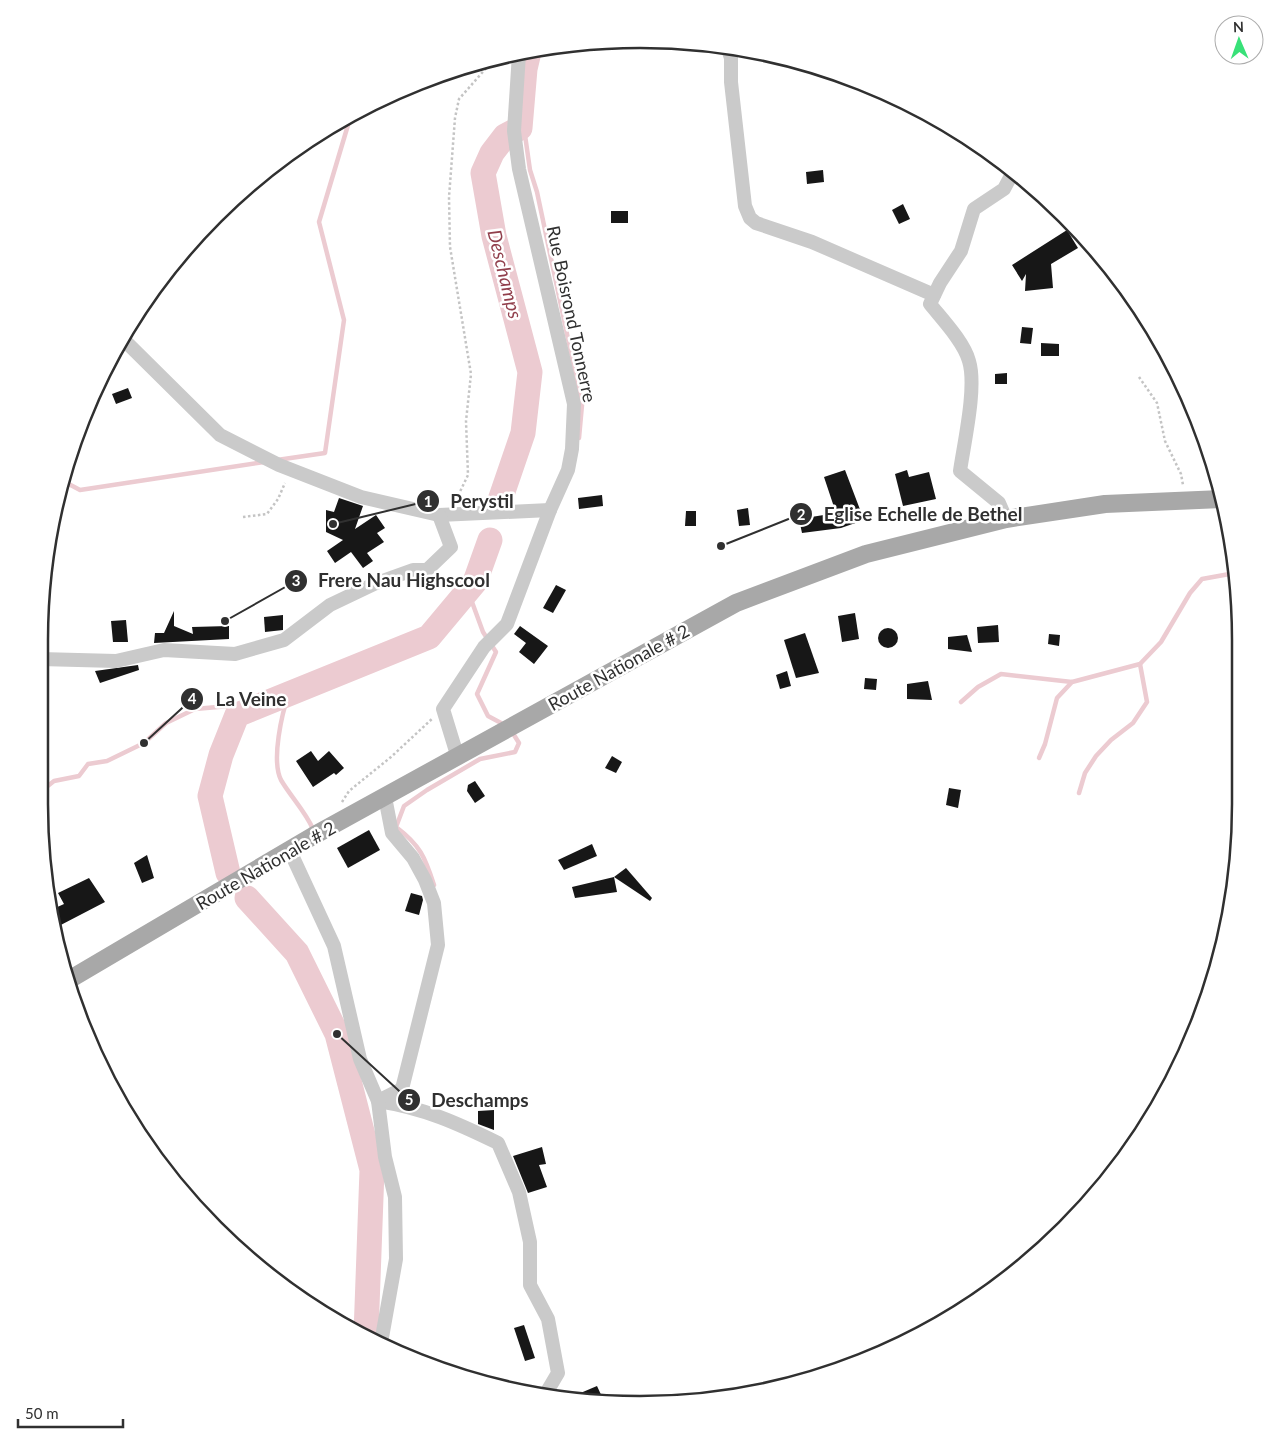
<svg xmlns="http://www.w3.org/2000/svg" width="1279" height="1444" font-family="Lato,sans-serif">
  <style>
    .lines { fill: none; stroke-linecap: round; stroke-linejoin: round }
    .stream { stroke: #eccbd1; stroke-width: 4.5 }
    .river { stroke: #eccbd1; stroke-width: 25 }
    .building { fill: #171717 }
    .path { stroke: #c4c4c4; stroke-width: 2.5; stroke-dasharray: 2.5 2.5; stroke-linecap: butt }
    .minor { stroke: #cacaca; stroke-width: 14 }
    .major { stroke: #a8a8a8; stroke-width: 18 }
    .labels { text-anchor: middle; stroke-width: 5; stroke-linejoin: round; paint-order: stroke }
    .street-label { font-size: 18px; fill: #303030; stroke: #fff }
    .water-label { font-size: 19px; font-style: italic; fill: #913f4c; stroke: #fff }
    .rim { fill: none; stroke: #303030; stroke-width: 2.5 }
    .leader { fill: none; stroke: #303030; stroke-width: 2 }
    .callout-dot { fill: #303030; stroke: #fff; stroke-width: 2 }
    .mark-label { font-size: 15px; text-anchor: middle; font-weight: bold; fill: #fff }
    .callout-label { font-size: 19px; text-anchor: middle; font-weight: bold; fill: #303030; stroke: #fff; stroke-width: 5; stroke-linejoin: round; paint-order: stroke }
  </style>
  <rect width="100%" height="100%" fill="#fff"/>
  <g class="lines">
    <!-- stream -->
    <g class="stream">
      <path d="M521 107 530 170 537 192 582 405 579 438"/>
      <path d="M277 460 325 453 344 320 319 222 351 115"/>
      <path d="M63 481 80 490 264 462"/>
      <path d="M465 593 472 602 483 632 496 652 477 694 488 716 501 723"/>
      <path d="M289 693C282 713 271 760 281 780 291 797 305 811 313 829"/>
      <path d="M961 702 978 687 1001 674 1072 682"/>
      <path d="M1039 758 1045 744 1057 698 1072 682 1140 664 1161 642 1190 593 1202 579 1235 573"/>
      <path d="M39 793 54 781 79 776 88 764 107 761 144 743 166 723 195 709 263 703"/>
      <path d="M1079 793 1085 773 1096 756 1111 740 1133 723 1147 702 1140 664"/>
      <path d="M434 885C425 857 420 845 396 827L404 806 427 790 480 759 515 752 519 743 514 735"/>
    </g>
    <!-- river -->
    <g class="river">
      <path d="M498 506 523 433 530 372 494 236 483 173 492 153 505 136 520 128 525 69 529 52"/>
      <path d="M228 873 210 796 221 755 237 715 429 637 475 582 490 540"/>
      <path d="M247 898 297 953 337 1034 372 1170 366 1334"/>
    </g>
  </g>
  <!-- building -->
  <g class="building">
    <path d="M823 170 824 182 807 184 806 172Z"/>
    <path d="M903 204 910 219 899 224 892 210Z"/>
    <rect x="611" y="211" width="17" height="12"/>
    <path d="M1067 230 1078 248 1051 264 1053 288 1025 291 1026 274 1022 281 1012 265Z"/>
    <path d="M1022 327 1033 328 1031 344 1020 343Z"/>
    <path d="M1041 343 1059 344V356H1041Z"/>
    <path d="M1007 373V384H995V374Z"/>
    <path d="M128 388 132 398 116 404 112 394Z"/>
    <path d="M845 470 864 520 841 528 802 533 799 519 836 513 824 477Z"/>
    <path d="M907 470 909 477 929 472 936 499 903 506 895 474Z"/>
    <path d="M602 495 603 506 579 509 578 498Z"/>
    <path d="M339 498 363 506 355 529 376 515 385 528 377 533 384 542 367 553 373 561 363 568 351 552 335 563 327 551 343 540 326 532V510L334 512Z"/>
    <path d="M748 508 750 525 739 526 737 510Z"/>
    <path d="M686 511H696V526H685Z"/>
    <path d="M556 585 566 590 553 613 543 608Z"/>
    <path d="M174 611V626L193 634 192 627 229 626V639L154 643 155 633H164Z"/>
    <path d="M855 613 859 639 842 642 838 616Z"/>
    <path d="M283 615V630L265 632 264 617Z"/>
    <path d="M126 620 128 642H113L111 621Z"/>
    <path d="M998 625 999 642 978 643 977 627Z"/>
    <path d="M520 626 548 646 534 664 519 652 526 643 514 634Z"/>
    <circle cx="888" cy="638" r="10"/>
    <path d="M805 633 819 673 796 678 784 640Z"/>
    <path d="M1049 634 1060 635 1059 646 1048 644Z"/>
    <path d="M967 635 972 652 948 649V637Z"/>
    <path d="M138 665 139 670 100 683 95 671Z"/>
    <path d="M787 671 791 686 780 689 776 675Z"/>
    <path d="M865 678 877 679 876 690 864 689Z"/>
    <path d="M928 681 932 700 907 699V684Z"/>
    <path d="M311 751 318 761 329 751 344 768 336 775 334 773 313 787 296 761Z"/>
    <path d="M612 756 622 762 616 773 605 768Z"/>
    <path d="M475 781 485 796 475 803 467 791 468 785Z"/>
    <path d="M949 788 961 790 958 808 946 805Z"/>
    <path d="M369 830 380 850 348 868 337 848Z"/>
    <path d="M592 844 597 856 564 870 558 860Z"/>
    <path d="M147 855 154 878 142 883 134 863Z"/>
    <path d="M626 868 652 898 650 901 614 877Z"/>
    <path d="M614 877 617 892 575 898 572 887Z"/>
    <path d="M89 878 105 902 55 928 53 909 64 904 58 893Z"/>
    <path d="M411 893 422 896 423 900 419 915 405 911Z"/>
    <path d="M494 1110V1130L478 1124V1111Z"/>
    <path d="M542 1147 546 1164 539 1165 547 1187 528 1193 513 1156Z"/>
    <path d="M524 1325 535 1358 525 1361 514 1328Z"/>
    <path d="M597 1386 603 1399 571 1397Z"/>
  </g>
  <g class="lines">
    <!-- path -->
    <g class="path">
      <path d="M1139 377 1157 403 1165 441 1181 474 1183 485"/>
      <path d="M456 500 468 475 466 421 471 374 450 247 449 197 455 118 459 99 496 57"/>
      <path d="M243 517 267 514 278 499 285 483"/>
      <path d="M342 802 349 791 391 757 433 718"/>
    </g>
    <!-- minor -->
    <g class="minor">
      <path d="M727 46 731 58V82L745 206 750 218 756 223 812 242 934 295"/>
      <path d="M121 337 220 435 279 465 361 497 439 515 550 510"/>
      <path d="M1006 519 999 503 960 471C964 443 977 387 969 361 964 342 942 319 930 304L940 283 961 251 974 209 1004 189 1013 172"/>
      <path d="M40 659 116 661 164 650 235 654 284 640 330 605 374 584 413 570H427L451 547 439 515"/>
      <path d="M458 758 443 709 484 647 507 624 550 510 568 470 572 449 574 404 519 169 514 131 519 54"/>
      <path d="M385 797 392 833 413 858 425 880 434 903 438 945 402 1089 378 1101C424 1108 457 1123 498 1143L519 1192 530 1242V1285L548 1319 558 1373 545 1395"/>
      <path d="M290 851 334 946 360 1059 378 1101 385 1157 395 1197 396 1259 381 1343"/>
    </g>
    <!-- major -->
    <path class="major" d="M67 981 313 836 736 603 866 554 1006 519 1105 504 1222 499"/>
  </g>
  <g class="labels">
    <!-- street labels -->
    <g class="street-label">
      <text transform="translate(571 314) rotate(78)" y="6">Rue Boisrond Tonnerre</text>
      <text transform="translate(619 668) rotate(-29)" y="6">Route Nationale # 2</text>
      <text transform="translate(266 866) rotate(-30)" y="6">Route Nationale # 2</text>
    </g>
    <!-- water labels -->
    <g class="water-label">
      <text transform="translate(505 274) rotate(76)" y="7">Deschamps</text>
    </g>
  </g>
  <!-- crop -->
  <path d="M0 0H1279V1444H0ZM640 48H640A592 592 0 0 1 1232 640V804A592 592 0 0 1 640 1396H640A592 592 0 0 1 48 804V640A592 592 0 0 1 640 48Z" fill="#fff" fill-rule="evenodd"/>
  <path class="rim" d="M640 48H640A592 592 0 0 1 1232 640V804A592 592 0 0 1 640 1396H640A592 592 0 0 1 48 804V640A592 592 0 0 1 640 48Z"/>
  <!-- callouts -->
  <path class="leader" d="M333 524L428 501M721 546L801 514M225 621L296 581M144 743L192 699M337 1034L409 1100"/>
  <g class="callout-dot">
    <circle cx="333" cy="524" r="5"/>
    <circle cx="721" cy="546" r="5"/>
    <circle cx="225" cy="621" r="5"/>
    <circle cx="144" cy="743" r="5"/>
    <circle cx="337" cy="1034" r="5"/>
    <circle cx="428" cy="501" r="12"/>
    <circle cx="801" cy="514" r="12"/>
    <circle cx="296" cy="581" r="12"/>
    <circle cx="192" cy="699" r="12"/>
    <circle cx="409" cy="1100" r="12"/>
  </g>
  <g class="mark-label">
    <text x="428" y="507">1</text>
    <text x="801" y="520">2</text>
    <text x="296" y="586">3</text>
    <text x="192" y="704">4</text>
    <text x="409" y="1105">5</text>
  </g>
  <g class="callout-label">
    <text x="482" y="508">Perystil</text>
    <text x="923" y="521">Eglise Echelle de Bethel</text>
    <text x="404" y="587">Frere Nau Highscool</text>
    <text x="251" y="706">La Veine</text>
    <text x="480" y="1107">Deschamps</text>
  </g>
  <!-- north arrow -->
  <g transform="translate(1239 40) rotate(358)"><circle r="24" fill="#ffffff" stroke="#acacac"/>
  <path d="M0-4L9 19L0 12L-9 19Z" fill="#38e178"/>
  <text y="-8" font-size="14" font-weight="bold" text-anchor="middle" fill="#303030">N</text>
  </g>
  <!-- scale -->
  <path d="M18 1419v8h105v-8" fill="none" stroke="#303030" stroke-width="2.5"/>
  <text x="25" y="1419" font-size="15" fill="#303030" stroke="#ffffff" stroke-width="4" paint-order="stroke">50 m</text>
</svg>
